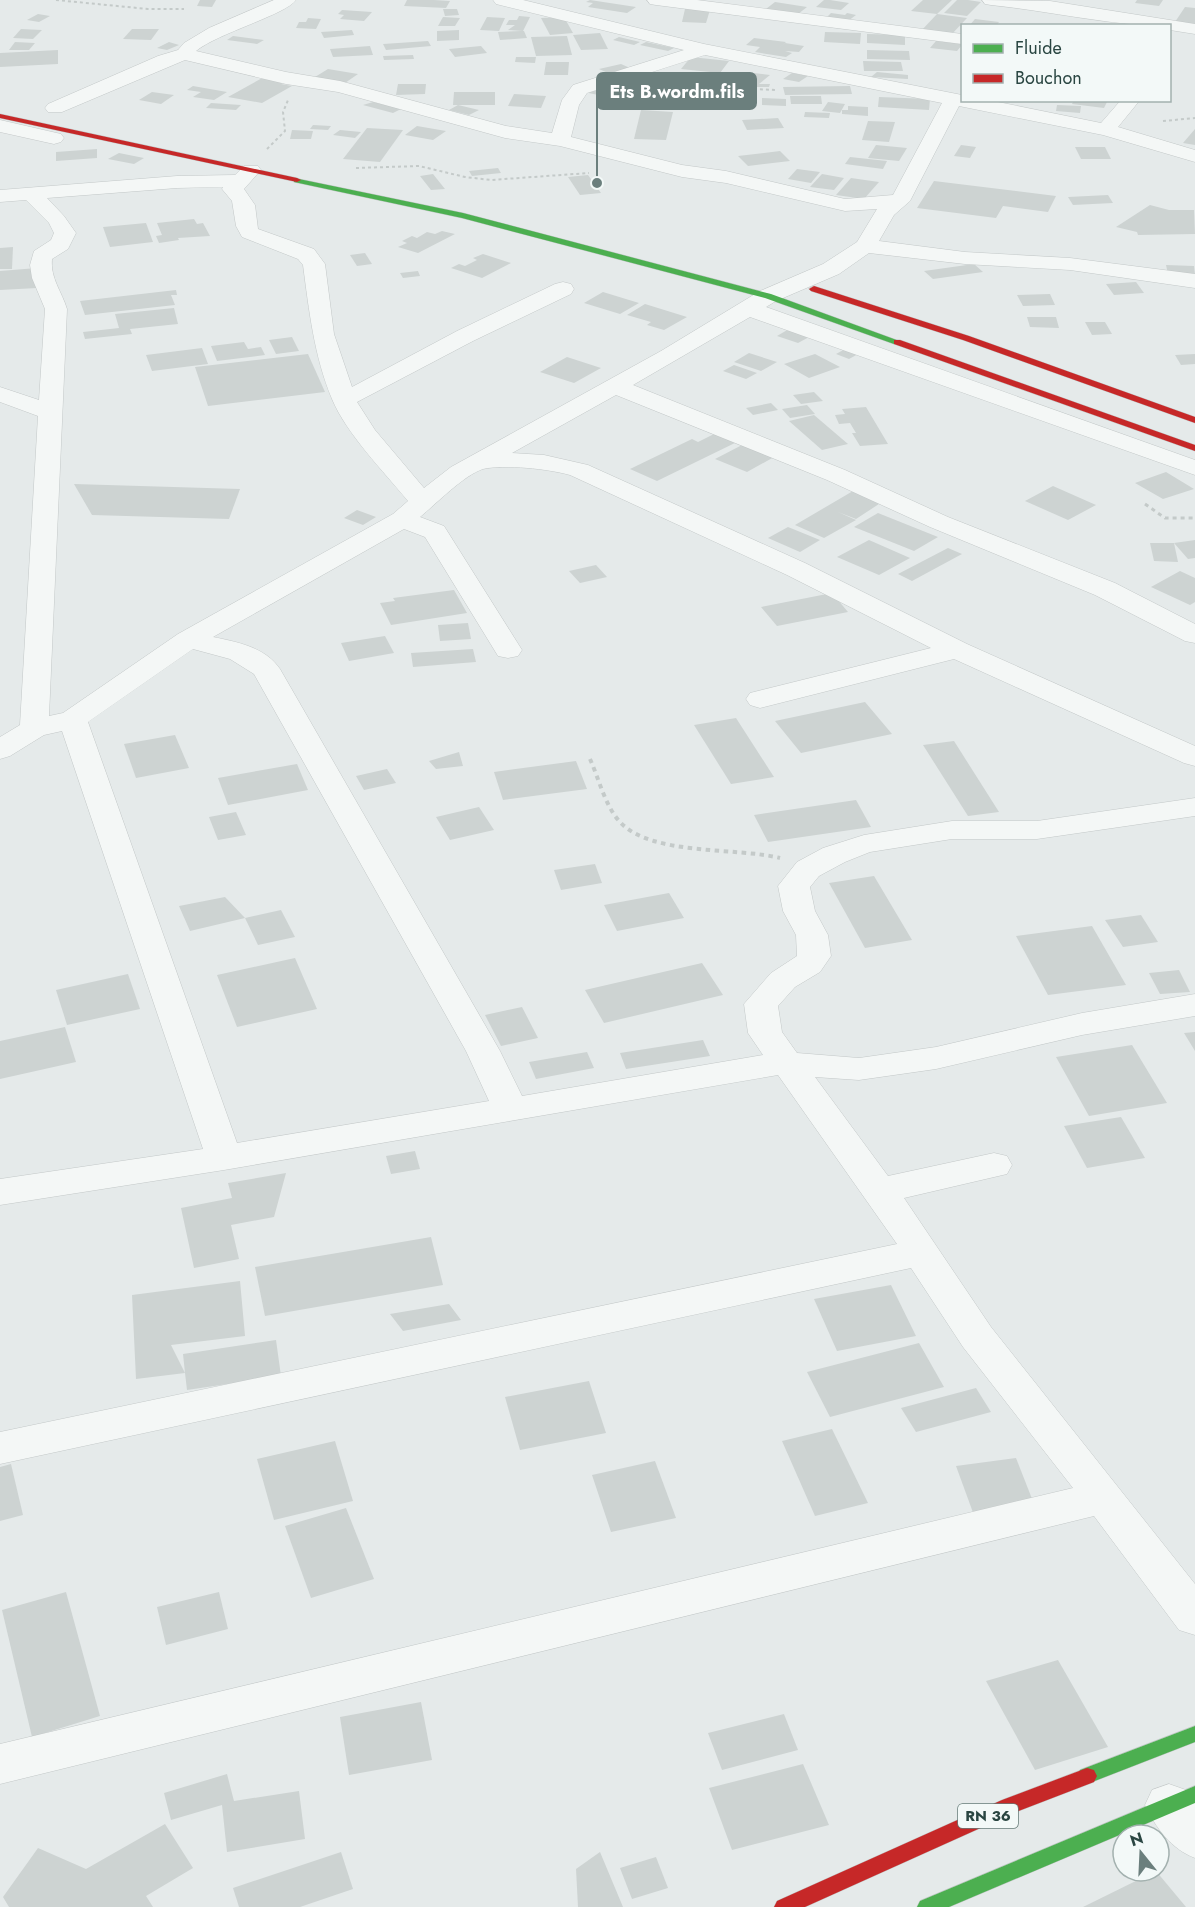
<svg xmlns="http://www.w3.org/2000/svg" width="1195" height="1907" font-family="Jost,sans-serif">
  <style>
    .building { fill: #cdd3d2 }
    .lines { fill: none; stroke-linecap: round; stroke-linejoin: round }
    .street-casing { stroke: #c3c8c8; stroke-width: 1 }
    .fast-casing { stroke: #c3c8c8; stroke-width: 1 }
    .jam-casing { stroke: #c3c8c8; stroke-width: 1 }
    .path-far2 { stroke: #c4cac9; stroke-width: 2; stroke-dasharray: 3 3; stroke-linecap: butt }
    .path-far1 { stroke: #c4cac9; stroke-width: 3; stroke-dasharray: 4 4; stroke-linecap: butt }
    .path { stroke: #c4cac9; stroke-width: 4; stroke-dasharray: 4.5 4.5; stroke-linecap: butt }
    .street { fill: #f4f7f6; fill-rule: evenodd }
    .fast { fill: #4caf50; fill-rule: evenodd }
    .jam { fill: #c62828; fill-rule: evenodd }
    .labels { text-anchor: middle; stroke-width: 4.5; stroke-linejoin: round; paint-order: stroke }
    .shield { fill: #f3f9f8; stroke: #667c79; stroke-width: 1.5 }
    .shield-label { font-size: 15px; font-weight: bold; fill: #2a4642 }
    .leader { fill: none; stroke: #6b7f7d; stroke-width: 2 }
    .callout-dot { fill: #6b7f7d; stroke: #f3f9f8; stroke-width: 2 }
    .callout { fill: #6b7f7d; stroke: #6b7f7d; stroke-width: 2 }
    .callout-label { font-size: 18px; text-anchor: middle; font-weight: bold; fill: #fff }
  </style>
  <rect width="100%" height="100%" fill="#e5eaea"/>
  <!-- building -->
  <g class="building">
    <path d="M200 0H216L212 7 197 6Z"/>
    <path d="M407 0H434L450 1 446 8 404 6Z"/>
    <path d="M590 0 636 7 627 13 588 7 593 3 586 2Z"/>
    <path d="M824 0H830L849 3 841 10 816 7Z"/>
    <path d="M923 0H952L937 14 911 11Z"/>
    <path d="M957 0H968L981 2 967 16 944 13Z"/>
    <path d="M1137 0H1163L1159 6 1135 3Z"/>
    <path d="M775 2 807 7 798 14 766 9Z"/>
    <path d="M1185 7 1195 8V25L1175 22Z"/>
    <path d="M443 9H457L459 15 445 16Z"/>
    <path d="M685 9 710 10 706 23 682 22Z"/>
    <path d="M342 10 372 12 364 21 340 19 344 15 338 14Z"/>
    <path d="M831 13 845 15 847 13 856 15 848 21 826 18Z"/>
    <path d="M38 14 50 16 39 22 27 20Z"/>
    <path d="M937 14 967 18 951 35 921 31Z"/>
    <path d="M519 16 530 17 523 31 508 30 515 25H506L509 20H517Z"/>
    <path d="M443 17 460 18 455 26H438Z"/>
    <path d="M487 17 505 18 499 31 480 30Z"/>
    <path d="M564 17 573 33 550 35 541 18Z"/>
    <path d="M308 18 321 19 316 29 296 28 299 22H306Z"/>
    <path d="M975 19 999 22 996 26H969Z"/>
    <path d="M21 29 42 30 33 39 13 38Z"/>
    <path d="M132 29H159L151 40 123 39Z"/>
    <path d="M352 30 354 35 324 38 321 32Z"/>
    <path d="M459 30V40L437 41V31Z"/>
    <path d="M521 31H524L527 38 500 40 498 32Z"/>
    <path d="M825 32 861 33 860 44 824 42Z"/>
    <path d="M600 33 608 49 581 50 573 35Z"/>
    <path d="M867 34 905 35V45L867 43Z"/>
    <path d="M233 36 264 40 257 44 227 40Z"/>
    <path d="M567 36 572 55 536 56 531 37Z"/>
    <path d="M619 37 640 42 634 45 613 40Z"/>
    <path d="M754 38 786 42 777 50 785 43 804 46 799 52 785 51 792 53 786 57 755 52 760 47 746 45Z"/>
    <path d="M428 41 431 46 386 50 383 44Z"/>
    <path d="M936 41 962 44V45L957 51 930 48Z"/>
    <path d="M15 42 35 43 29 50H9Z"/>
    <path d="M169 42 179 45 167 50 157 48Z"/>
    <path d="M646 42 674 48 668 51 640 45Z"/>
    <path d="M370 46 373 55 333 57 330 49Z"/>
    <path d="M481 46 487 53 455 57 449 49Z"/>
    <path d="M58 50V64L0 67V53Z"/>
    <path d="M867 50 909 51 910 60 867 59Z"/>
    <path d="M413 55 414 59 384 60 383 56Z"/>
    <path d="M516 57H536L535 63 515 62Z"/>
    <path d="M691 57 729 61 720 73 681 69Z"/>
    <path d="M863 61 901 62 903 71H864Z"/>
    <path d="M546 62H569L568 75H544Z"/>
    <path d="M621 64 630 68 608 73 599 69Z"/>
    <path d="M328 69 358 74 345 83 315 77Z"/>
    <path d="M877 72 908 75V79L871 77Z"/>
    <path d="M754 73 770 75 759 84H770L769 87H756L757 83 744 81Z"/>
    <path d="M792 73 808 76 799 82 783 79Z"/>
    <path d="M264 77 286 81 281 84 292 86 262 103 228 97Z"/>
    <path d="M603 81 622 85 603 96 584 92Z"/>
    <path d="M398 84H426L425 94 396 95Z"/>
    <path d="M193 86 227 92 214 100 193 97 201 92 187 90Z"/>
    <path d="M850 86 852 94 785 95 783 87Z"/>
    <path d="M152 92 174 95 161 104 139 100Z"/>
    <path d="M454 92H495V105H458L479 110 469 115 449 110 458 105H453Z"/>
    <path d="M514 94 546 96 541 108 508 106Z"/>
    <path d="M790 96H821L822 104H791Z"/>
    <path d="M879 97 930 99 929 110 878 107Z"/>
    <path d="M762 98 786 99V106L762 105Z"/>
    <path d="M1074 100H1108L1104 108 1072 104Z"/>
    <path d="M373 102 401 109 393 113 363 105Z"/>
    <path d="M828 102 845 104 840 113 822 111Z"/>
    <path d="M211 103 241 105 236 110 206 108Z"/>
    <path d="M1057 105 1081 106 1080 113 1056 111Z"/>
    <path d="M848 106 868 107V116L842 114V110H848Z"/>
    <path d="M641 110 673 112 666 140 634 139Z"/>
    <path d="M805 112 830 113 829 118 804 117Z"/>
    <path d="M778 118 784 128 747 130 742 120Z"/>
    <path d="M868 121 895 122 889 142 862 140Z"/>
    <path d="M313 125 331 126 328 130 310 129Z"/>
    <path d="M417 126 446 131 433 140 405 135Z"/>
    <path d="M367 128 403 130 380 162 343 159Z"/>
    <path d="M1195 129V145L1183 143Z"/>
    <path d="M292 130 313 131 311 139H290Z"/>
    <path d="M340 130 361 132 355 138 333 135Z"/>
    <path d="M876 145 907 148 899 161 868 158Z"/>
    <path d="M961 145 976 147 970 158 954 156Z"/>
    <path d="M1075 147H1105L1111 159H1081Z"/>
    <path d="M97 149V158L56 161V152Z"/>
    <path d="M780 151 790 161 748 166 738 156Z"/>
    <path d="M119 153 144 158 134 164 108 159Z"/>
    <path d="M850 157 887 161 883 169 845 164Z"/>
    <path d="M498 168 501 173 472 176 469 171Z"/>
    <path d="M797 169 820 172 811 183 788 179Z"/>
    <path d="M433 174 445 189 431 190 420 176Z"/>
    <path d="M822 174 844 178 834 190 810 187Z"/>
    <path d="M588 175 601 193 580 195 568 177Z"/>
    <path d="M851 178 879 182 864 199 836 195Z"/>
    <path d="M934 181 1056 196 1048 212 1003 206 996 218 917 208Z"/>
    <path d="M1108 195 1113 203 1073 205 1068 197Z"/>
    <path d="M1150 205 1169 210H1194L1195 234 1138 235 1137 232 1116 227Z"/>
    <path d="M194 219 197 224 203 223 210 236 178 238 179 240 159 243 156 236 162 235 157 223Z"/>
    <path d="M146 223 153 242 110 247 103 227Z"/>
    <path d="M442 231 455 234 418 253 398 247 407 243 402 241 412 236 417 238 427 232 435 234Z"/>
    <path d="M13 247 12 269H0V248Z"/>
    <path d="M365 253 372 264 357 266 350 255Z"/>
    <path d="M483 254 511 263 482 278 451 268 459 264 465 266 477 260 473 258Z"/>
    <path d="M974 264 983 272 933 279 924 271Z"/>
    <path d="M1166 265 1194 266 1195 275 1168 274Z"/>
    <path d="M37 268V288L0 290V271Z"/>
    <path d="M418 271 420 276 403 278 400 273Z"/>
    <path d="M1136 282 1144 293 1114 295 1106 284Z"/>
    <path d="M176 290 177 295H171L175 305 85 315 80 301Z"/>
    <path d="M603 292 639 303 620 314 584 303Z"/>
    <path d="M1050 294 1055 305 1023 306 1017 295Z"/>
    <path d="M645 304 687 317 664 330 647 325 651 322 627 315Z"/>
    <path d="M174 308 178 324 130 329 132 334 85 339 83 332 119 328 115 314Z"/>
    <path d="M1027 317H1056L1059 328 1030 327Z"/>
    <path d="M1085 322H1105L1112 334 1092 335Z"/>
    <path d="M789 329 811 336 798 343 777 336Z"/>
    <path d="M292 337 299 351 276 354 269 340Z"/>
    <path d="M244 342 248 349 261 347 265 355 217 361 211 346Z"/>
    <path d="M202 348 208 364 152 371 146 355Z"/>
    <path d="M847 348 860 353 849 359 836 354Z"/>
    <path d="M749 353 777 362 761 371 734 362Z"/>
    <path d="M308 354 325 392 208 406 195 367Z"/>
    <path d="M815 354 840 367 809 378 784 364Z"/>
    <path d="M1195 354V364L1181 365 1175 355Z"/>
    <path d="M567 357 601 368 574 383 540 372Z"/>
    <path d="M734 365 757 373 746 379 723 371Z"/>
    <path d="M814 392 823 401 801 404 793 395Z"/>
    <path d="M771 403 778 410 753 415 746 408Z"/>
    <path d="M807 405 815 414 790 418 782 409Z"/>
    <path d="M866 407 888 444 860 446 852 433H856L850 423 839 424 835 415 845 414 842 409Z"/>
    <path d="M814 415 848 444 822 450 789 421Z"/>
    <path d="M718 432 739 441 657 481 630 469 692 439 698 442Z"/>
    <path d="M744 444 776 456 747 472 715 459Z"/>
    <path d="M1166 472 1194 489 1163 499 1135 483Z"/>
    <path d="M74 484 240 489 229 519 92 515Z"/>
    <path d="M1053 486 1096 505 1068 520 1025 501Z"/>
    <path d="M853 491 882 502 856 519 838 512 856 520 824 538 795 525Z"/>
    <path d="M357 510 376 517 363 525 344 518Z"/>
    <path d="M878 513 938 537 914 551 854 527Z"/>
    <path d="M788 527 820 540 800 552 768 538Z"/>
    <path d="M869 540 910 558 879 575 837 557Z"/>
    <path d="M1195 540V558L1188 559 1174 543Z"/>
    <path d="M1150 543H1174L1178 562 1154 561Z"/>
    <path d="M948 548 962 554 912 581 898 574Z"/>
    <path d="M596 565 607 577 580 583 569 571Z"/>
    <path d="M1180 571 1195 578V602L1190 605 1151 587Z"/>
    <path d="M454 590 467 613 391 625 380 603 395 601 393 598Z"/>
    <path d="M832 593 848 612 777 626 761 607Z"/>
    <path d="M468 623 471 639 440 641 438 625Z"/>
    <path d="M385 636 394 653 349 661 341 643Z"/>
    <path d="M473 649 476 662 413 667 411 653Z"/>
    <path d="M865 702 892 734 801 753 775 721Z"/>
    <path d="M736 718 774 777 731 784 694 725Z"/>
    <path d="M175 735 189 768 136 778 124 744Z"/>
    <path d="M954 741 999 812 968 816 923 745Z"/>
    <path d="M459 752 463 766 436 769 429 761Z"/>
    <path d="M576 761 587 789 503 800 494 772Z"/>
    <path d="M297 764 308 790 228 805 218 778Z"/>
    <path d="M387 769 396 783 364 790 356 776Z"/>
    <path d="M856 800 871 827 768 842 754 815Z"/>
    <path d="M479 807 494 830 450 840 436 817Z"/>
    <path d="M236 812 246 835 218 840 209 817Z"/>
    <path d="M595 864 602 883 561 890 554 870Z"/>
    <path d="M874 876 912 940 865 948 829 883Z"/>
    <path d="M669 893 684 918 617 931 604 905Z"/>
    <path d="M225 897 245 918 190 931 179 906Z"/>
    <path d="M281 910 295 937 258 945 245 918Z"/>
    <path d="M1141 915 1158 942 1123 947 1105 920Z"/>
    <path d="M1092 926 1126 985 1048 995 1016 936Z"/>
    <path d="M295 958 317 1009 237 1027 217 975Z"/>
    <path d="M702 963 723 995 604 1023 585 990Z"/>
    <path d="M1179 970 1190 992 1160 994 1149 973Z"/>
    <path d="M128 974 140 1009 67 1025 56 990Z"/>
    <path d="M522 1007 538 1038 501 1046 485 1015Z"/>
    <path d="M65 1027 76 1062 0 1079V1041Z"/>
    <path d="M1195 1032V1051L1184 1033Z"/>
    <path d="M703 1040 710 1056 626 1069 620 1053Z"/>
    <path d="M1132 1045 1167 1103 1089 1116 1056 1057Z"/>
    <path d="M587 1052 594 1068 536 1079 529 1062Z"/>
    <path d="M1121 1117 1145 1158 1087 1168 1064 1126Z"/>
    <path d="M415 1151 420 1169 391 1174 386 1156Z"/>
    <path d="M286 1173 274 1217 231 1225 239 1259 194 1268 181 1208 232 1198 228 1183Z"/>
    <path d="M431 1237 443 1285 265 1316 255 1267Z"/>
    <path d="M240 1281 245 1336 171 1345 185 1373 183 1354 276 1340 281 1376 187 1390 185 1373 136 1379 132 1295Z"/>
    <path d="M891 1285 916 1336 837 1351 814 1299Z"/>
    <path d="M449 1304 461 1320 403 1331 390 1314Z"/>
    <path d="M919 1343 944 1387 830 1417 807 1372Z"/>
    <path d="M589 1381 606 1433 520 1450 505 1397Z"/>
    <path d="M976 1388 991 1412 916 1432 901 1408Z"/>
    <path d="M832 1429 868 1503 815 1516 782 1441Z"/>
    <path d="M335 1441 353 1501 274 1520 257 1459Z"/>
    <path d="M1016 1458 1036 1509 975 1518 956 1466Z"/>
    <path d="M655 1461 676 1518 611 1532 592 1475Z"/>
    <path d="M11 1464 23 1515 0 1521V1467Z"/>
    <path d="M346 1508 374 1579 311 1598 285 1526Z"/>
    <path d="M66 1592 100 1716 32 1737 2 1610Z"/>
    <path d="M219 1592 228 1629 166 1645 157 1607Z"/>
    <path d="M1058 1660 1108 1747 1035 1770 986 1681Z"/>
    <path d="M421 1702 432 1760 349 1775 340 1717Z"/>
    <path d="M784 1714 798 1750 722 1770 708 1733Z"/>
    <path d="M803 1764 829 1825 732 1850 709 1788Z"/>
    <path d="M227 1774 234 1801 299 1791 305 1839 227 1852 222 1805 171 1820 164 1793Z"/>
    <path d="M165 1824 193 1868 146 1896 153 1907H9L3 1897 38 1848 86 1869Z"/>
    <path d="M341 1852 353 1889 300 1907H239L233 1888Z"/>
    <path d="M600 1852 623 1907H578L576 1869Z"/>
    <path d="M656 1857 668 1888 632 1899 620 1868Z"/>
    <path d="M1156 1871 1186 1907H1083Z"/>
  </g>
  <g class="lines">
    <!-- street casing -->
    <g class="street-casing">
      <g id="street">
        <path d="M274 0H296C285 15 218 33 196 51L286 72 340 81 506 126 552 133 562 100 573 85 684 50 496 4 493 0H523L704 44 962 95V100H988L1101 123 1121 100H1140L1118 127 1195 150V162L1103 135 959 106 910 201 894 215 879 241 965 252 1070 258 1195 274V288L1070 270 965 264 869 253 839 274 776 301 766 307 1195 460V475L750 317 633 385 845 470 948 517 1115 583 1195 624V643L1185 641 1095 595 930 527 827 480 616 395 512 453 544 455 588 465 805 563 967 644 1195 746V766L1184 763 954 659 760 708 750 705 746 699 750 693 931 648 787 575 570 475C549 469 504 464 483 469 464 475 436 504 420 517L444 526 522 650 518 656 508 658 498 656 425 537 404 529 213 637C237 642 265 647 280 669L500 1051 522 1096 763 1055 748 1033 744 1004 771 973 797 956 796 935 783 911 778 886 797 862 823 848 864 835 952 821H1037L1195 798V816L1037 839H952L870 852 845 862 819 876 810 887 815 911 828 935 831 956 820 972 795 987 778 1006 782 1032 797 1053 859 1058 936 1047 1082 1013 1195 994V1016L1082 1035 936 1069 859 1080 815 1077 888 1176 994 1153 1007 1156 1012 1165 1007 1174 904 1198 991 1327 1195 1584V1635L1179 1630 1094 1516 0 1784V1744L1073 1488 963 1347 911 1268 0 1464V1432L897 1244 778 1075 224 1170 0 1205V1179L203 1149 62 731 44 735 10 756 0 759V737L20 725 38 416 0 402V387L39 400 45 309 32 278 30 265 34 251 51 240 54 233 49 223 26 200 0 202V190L177 176 235 175 244 166H258L261 170 244 189 255 205 258 229 314 249 325 264 334 334 352 387 457 331 555 284 563 282 571 284 574 289 571 294 473 341 357 402 375 430 424 488 451 467 661 351 760 291 823 264 857 242 877 209 845 211 726 183 682 177 560 146 505 138 338 92 286 84 185 60 62 112H48L45 108 48 104 158 56 178 50 184 43 209 28ZM705 55 942 103 893 195 845 199 726 171 682 165 571 137 579 105 587 93ZM223 187 222 189 232 201 236 226 242 237 298 259 303 265C309 310 314 356 332 399 346 433 384 472 408 501L393 514 178 634 63 713 49 716 67 309C62 292 50 278 52 259L68 249 76 233 64 216 47 198 177 188ZM193 649 230 659 254 674 466 1051 489 1101 237 1143 88 722Z"/>
        <path d="M647 0H697L962 34V44L656 5 650 4Z"/>
        <path d="M982 0 1050 1 1195 24V34L1170 30V26C1112 26 1050 11 991 5L985 4Z"/>
        <path d="M0 120 61 134 64 138 61 142 54 144 0 132Z"/>
        <path d="M1169 1784 1186 1790 1195 1802V1858C1171 1849 1156 1828 1145 1805L1152 1790Z"/>
      </g>
    </g>
    <!-- fast casing -->
    <g class="fast-casing">
      <g id="fast">
        <path d="M294 178 463 213 771 294 902 342 894 344 765 298 462 218 294 182Z"/>
        <path d="M1195 1726V1742L1087 1784 1080 1782 1077 1776 1080 1770Z"/>
        <path d="M1195 1786V1803L949 1907H917L920 1901Z"/>
      </g>
    </g>
    <!-- jam casing -->
    <g class="jam-casing">
      <g id="jam">
        <path d="M0 114 297 178 301 180 297 182 0 118Z"/>
        <path d="M814 286 969 336 1195 417V423L963 340 811 291 809 289Z"/>
        <path d="M894 340H900L1195 445V451L894 344Z"/>
        <path d="M1087 1768 1094 1770 1097 1776 1094 1782 1016 1812 805 1907H774L777 1901 1002 1800Z"/>
      </g>
    </g>
    <!-- path-far2 -->
    <g class="path-far2">
      <path d="M56 0 148 9H184"/>
      <path d="M670 86 777 90"/>
      <path d="M1163 121 1195 118"/>
      <path d="M267 149 285 131 283 112 288 100"/>
      <path d="M356 168 419 166 465 177 491 180 589 173"/>
    </g>
    <!-- path-far1 -->
    <path class="path-far1" d="M1145 504 1165 518H1195"/>
    <!-- path -->
    <path class="path" d="M590 759C599 779 605 806 620 822 651 856 737 847 780 858"/>
    <!-- street -->
    <use href="#street" class="street"/>
    <!-- fast -->
    <use href="#fast" class="fast"/>
    <!-- jam -->
    <use href="#jam" class="jam"/>
  </g>
  <g class="labels">
    <!-- shield labels -->
    <rect class="shield" x="958" y="1804" width="60" height="24" rx="4.5"/>
    <g class="shield-label">
      <text x="988" y="1821">RN 36</text>
    </g>
  </g>
  <!-- callouts -->
  <path class="leader" d="M597 183L597 91"/>
  <circle class="callout-dot" cx="597" cy="183" r="6"/>
  <rect class="callout" x="597" y="73" width="159" height="36" rx="6"/>
  <g class="callout-label">
    <text x="677" y="98">Ets B.wordm.fils</text>
  </g>
  <!-- legend -->
  <rect x="961" y="24" width="210" height="78" fill="#f3f9f8" stroke="#a3b1af" stroke-width="1.5"/>
  <rect x="973" y="44" width="30" height="9" fill="#4caf50" stroke="#a3b1af" stroke-width="1.5"/>
  <text x="1015" y="54" font-size="18" fill="#2a4642">Fluide</text>
  <rect x="973" y="74" width="30" height="9" fill="#c62828" stroke="#a3b1af" stroke-width="1.5"/>
  <text x="1015" y="84" font-size="18" fill="#2a4642">Bouchon</text>
  <!-- north arrow -->
  <g transform="translate(1141 1853) rotate(342)"><circle r="28" fill="#f3f9f8" stroke="#a3b1af" stroke-width="1.5"/>
  <path d="M0-4.5L10 22L0 15L-10 22Z" fill="#6b7f7d"/>
  <text y="-9" font-size="16" font-weight="bold" text-anchor="middle" fill="#2a4642">N</text>
  </g>
</svg>
